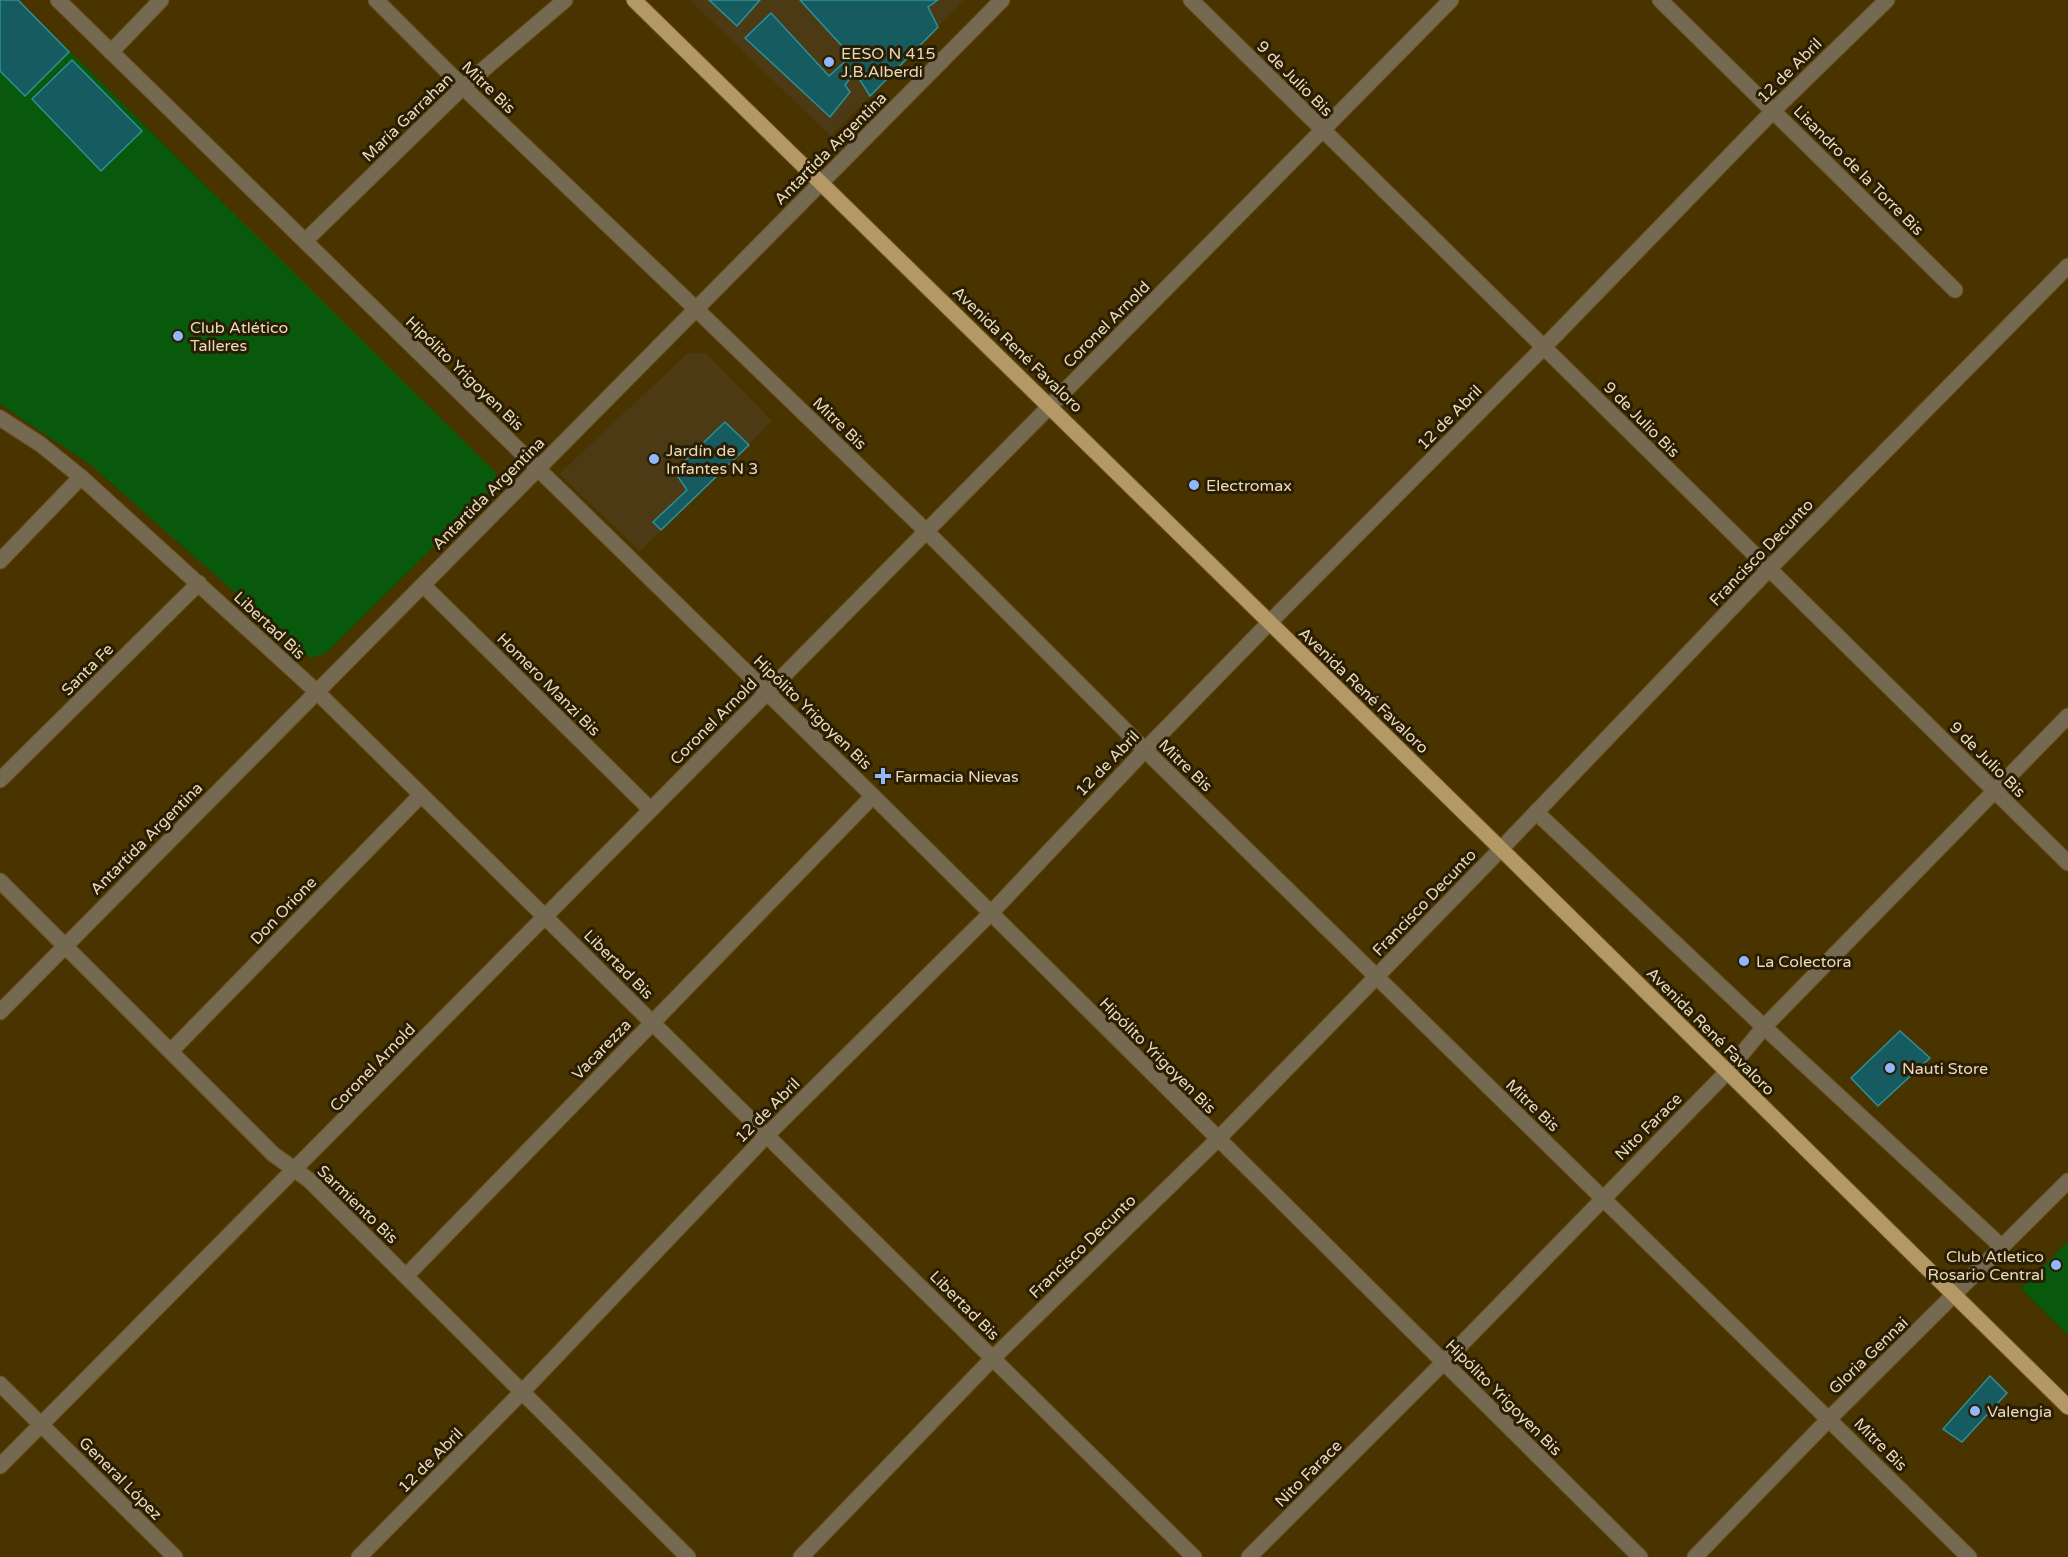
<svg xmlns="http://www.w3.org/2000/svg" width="2068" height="1557" font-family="'Varela Round',sans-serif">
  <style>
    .built { fill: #4c3a14 }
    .green { fill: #08590c }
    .building { fill: #155b60; stroke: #2e9098; stroke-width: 1.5 }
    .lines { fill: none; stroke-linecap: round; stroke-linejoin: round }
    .minor-casing { stroke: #665222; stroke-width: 17 }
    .major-casing { stroke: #665222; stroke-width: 17 }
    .minor { stroke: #766951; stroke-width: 15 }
    .major { stroke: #b49966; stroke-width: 15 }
    .poi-dot { fill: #93b7fd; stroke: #291d03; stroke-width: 2 }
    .labels { text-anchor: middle; stroke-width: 6; stroke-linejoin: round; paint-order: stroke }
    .poi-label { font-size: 16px; fill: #eadabb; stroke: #291d03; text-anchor: start }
    .street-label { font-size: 16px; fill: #eadabb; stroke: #291d03 }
  </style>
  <rect width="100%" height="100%" fill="#493400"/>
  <!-- built -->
  <g class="built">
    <path d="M690 0H964L831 136Z"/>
    <path d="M688 353H706L772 421 640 551 559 474Z"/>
  </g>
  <!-- green -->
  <g class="green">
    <path d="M0 0H18L496 473V485L325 654 309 658 91 465 0 404Z"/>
    <path d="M2068 1241V1335L2021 1289Z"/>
  </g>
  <!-- building -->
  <g class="building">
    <path d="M0 0H18L69 52 25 96 0 71Z"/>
    <path d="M709 0H760L737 26Z"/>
    <path d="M938 0 928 7 938 27 870 96 855 72 845 85 850 92 830 117 745 38 771 13 829 76 851 56 800 0Z"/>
    <path d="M72 60 142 131 101 171 32 99Z"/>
    <path d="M725 422 749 445 661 530 653 522 687 490 674 471Z"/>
    <path d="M1900 1031 1930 1058 1878 1106 1851 1078Z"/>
    <path d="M1990 1376 2007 1393 1962 1442 1943 1429Z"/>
  </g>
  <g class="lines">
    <!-- minor casing -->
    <g class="minor-casing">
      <g id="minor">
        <path d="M58 0 873 796 1640 1557"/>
        <path d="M376 0 463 87 696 309 926 531 1145 750 1969 1557"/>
        <path d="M1191 0 2068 863"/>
        <path d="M1660 0 1955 290"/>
        <path d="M111 52 161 0"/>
        <path d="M305 241 463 87 565 0"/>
        <path d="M0 418 40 444 81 477 317 692 1194 1557"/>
        <path d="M0 561 81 477"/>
        <path d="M423 585 650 809"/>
        <path d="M0 780 199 583"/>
        <path d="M1536 812 1764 1027 2002 1247"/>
        <path d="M0 881 273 1154 309 1180 688 1557"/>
        <path d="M0 1012 1002 0"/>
        <path d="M171 1051 421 795"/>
        <path d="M406 1276 873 796"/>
        <path d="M0 1384 175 1557"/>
        <path d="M0 1466C485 979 968 489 1451 0"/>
        <path d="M359 1557 522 1392 767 1135 990 914 1145 750 1270 622 1544 347 1773 111 1887 0"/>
        <path d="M801 1557 993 1358 1218 1139 1501 849 1769 569 2068 266"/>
        <path d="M1249 1557 1444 1362 1727 1072 1764 1027 2068 716"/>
        <path d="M1695 1557 1830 1418 2068 1181"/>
      </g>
    </g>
    <!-- major casing -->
    <g class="major-casing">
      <path id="major" d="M634 0 1501 849 2068 1407"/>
    </g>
    <!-- minor -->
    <use href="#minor" class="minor"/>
    <!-- major -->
    <use href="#major" class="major"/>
  </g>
  <!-- markers -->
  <g class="poi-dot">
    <circle cx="829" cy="62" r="6"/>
    <circle cx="178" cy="336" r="6"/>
    <circle cx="654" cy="459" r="6"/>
    <circle cx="1194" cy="485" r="6"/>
    <path d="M880 767h6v6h6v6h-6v6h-6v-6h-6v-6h6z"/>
    <circle cx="1744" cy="961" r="6"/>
    <circle cx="1890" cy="1068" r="6"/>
    <circle cx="2056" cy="1265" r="6"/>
    <circle cx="1975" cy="1411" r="6"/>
  </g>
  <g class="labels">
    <!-- poi labels -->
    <g class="poi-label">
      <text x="841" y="59">EESO N 415<tspan x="841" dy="18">J.B.Alberdi</tspan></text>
      <text x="190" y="333">Club Atlético<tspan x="190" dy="18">Talleres</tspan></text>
      <text x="666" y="456">Jardín de<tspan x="666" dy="18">Infantes N 3</tspan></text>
      <text x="1206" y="491">Electromax</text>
      <text x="895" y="782">Farmacia Nievas</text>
      <text x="1756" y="967">La Colectora</text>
      <text x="1902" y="1074">Nauti Store</text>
      <text x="2044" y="1262" text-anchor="end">Club Atletico<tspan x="2044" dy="18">Rosario Central</tspan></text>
      <text x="1987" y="1417">Valengia</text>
    </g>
    <!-- street labels -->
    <g class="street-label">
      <text transform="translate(1789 70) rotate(-45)" y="6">12 de Abril</text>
      <text transform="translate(1295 78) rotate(45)" y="6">9 de Julio Bis</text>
      <text transform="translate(489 87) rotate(44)" y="6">Mitre Bis</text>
      <text transform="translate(407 117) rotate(-44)" y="6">María Garrahan</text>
      <text transform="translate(830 148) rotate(-45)" y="6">Antartida Argentina</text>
      <text transform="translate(1859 170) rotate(45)" y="6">Lisandro de la Torre Bis</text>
      <text transform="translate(1106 324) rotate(-45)" y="6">Coronel Arnold</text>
      <text transform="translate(1018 349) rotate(44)" y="6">Avenida René Favaloro</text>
      <text transform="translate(465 373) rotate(44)" y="6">Hipólito Yrigoyen Bis</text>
      <text transform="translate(1449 417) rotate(-45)" y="6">12 de Abril</text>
      <text transform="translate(1642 419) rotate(45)" y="6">9 de Julio Bis</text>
      <text transform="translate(840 423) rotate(44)" y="6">Mitre Bis</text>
      <text transform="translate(488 493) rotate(-45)" y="6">Antartida Argentina</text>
      <text transform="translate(1761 552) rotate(-46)" y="6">Francisco Decunto</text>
      <text transform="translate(270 625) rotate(43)" y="6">Libertad Bis</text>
      <text transform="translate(87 669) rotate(-45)" y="6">Santa Fe</text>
      <text transform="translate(549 684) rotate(45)" y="6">Homero Manzi Bis</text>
      <text transform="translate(1364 690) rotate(44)" y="6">Avenida René Favaloro</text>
      <text transform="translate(813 712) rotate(44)" y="6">Hipólito Yrigoyen Bis</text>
      <text transform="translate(713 721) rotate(-45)" y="6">Coronel Arnold</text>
      <text transform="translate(1988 759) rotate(45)" y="6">9 de Julio Bis</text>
      <text transform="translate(1107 763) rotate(-46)" y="6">12 de Abril</text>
      <text transform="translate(1186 765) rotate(44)" y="6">Mitre Bis</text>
      <text transform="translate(146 838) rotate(-45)" y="6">Antartida Argentina</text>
      <text transform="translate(1424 902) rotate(-46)" y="6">Francisco Decunto</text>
      <text transform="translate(283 910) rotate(-46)" y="6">Don Orione</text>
      <text transform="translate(619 964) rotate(45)" y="6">Libertad Bis</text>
      <text transform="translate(1711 1031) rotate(45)" y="6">Avenida René Favaloro</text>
      <text transform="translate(601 1049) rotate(-46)" y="6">Vacarezza</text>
      <text transform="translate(1158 1055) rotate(45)" y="6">Hipólito Yrigoyen Bis</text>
      <text transform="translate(372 1067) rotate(-46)" y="6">Coronel Arnold</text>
      <text transform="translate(1533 1105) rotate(44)" y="6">Mitre Bis</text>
      <text transform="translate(767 1110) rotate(-45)" y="6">12 de Abril</text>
      <text transform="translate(1648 1126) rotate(-45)" y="6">Nito Farace</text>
      <text transform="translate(358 1204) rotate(44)" y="6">Sarmiento Bis</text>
      <text transform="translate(1082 1246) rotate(-44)" y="6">Francisco Decunto</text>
      <text transform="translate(965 1305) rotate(45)" y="6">Libertad Bis</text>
      <text transform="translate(1868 1355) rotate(-44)" y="6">Gloria Gennai</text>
      <text transform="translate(1504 1397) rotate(45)" y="6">Hipólito Yrigoyen Bis</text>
      <text transform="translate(1881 1444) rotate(45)" y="6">Mitre Bis</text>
      <text transform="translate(430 1460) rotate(-45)" y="6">12 de Abril</text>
      <text transform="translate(1308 1473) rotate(-45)" y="6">Nito Farace</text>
      <text transform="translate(121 1478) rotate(45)" y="6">General López</text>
    </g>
  </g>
</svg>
